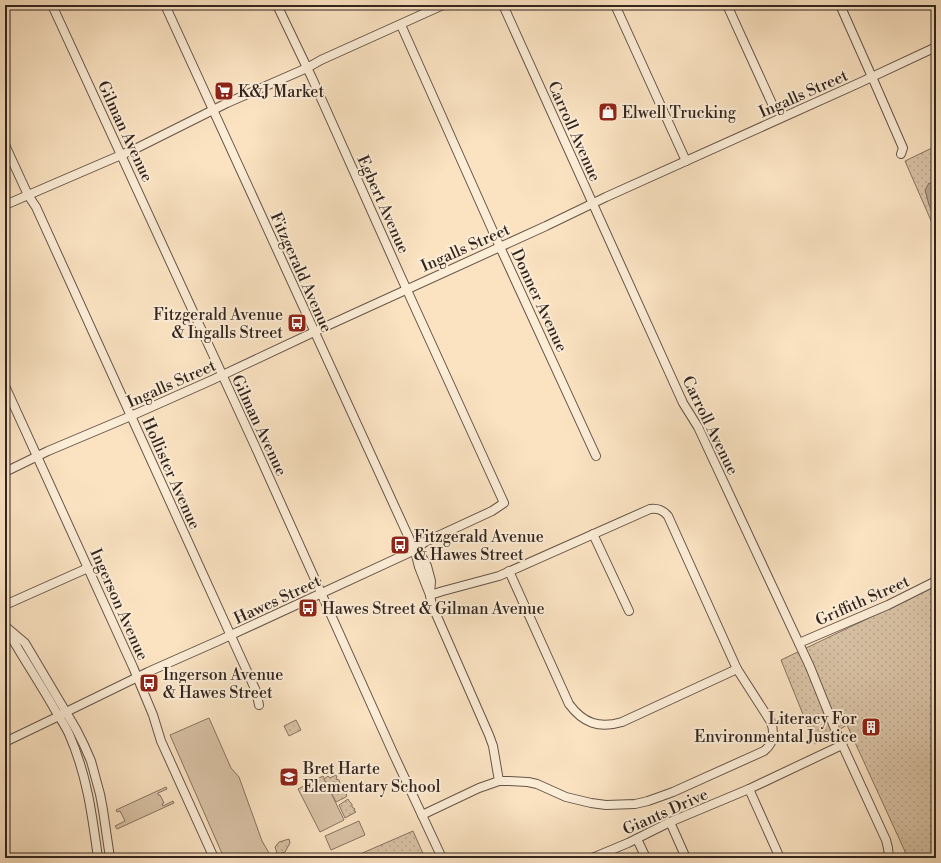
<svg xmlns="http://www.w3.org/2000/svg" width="941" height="863" font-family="'Libre Bodoni',serif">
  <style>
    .green { fill: #d9c3a6; stroke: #867462 }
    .park { fill: url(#park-dots); stroke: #867462 }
    .water { fill: #b7a28b; stroke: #827060 }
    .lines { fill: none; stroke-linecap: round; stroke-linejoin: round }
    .minor-casing { stroke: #655448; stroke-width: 10 }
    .minor { stroke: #fcedd7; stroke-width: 8 }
    .labels { text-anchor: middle; stroke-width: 4; stroke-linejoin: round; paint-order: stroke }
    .poi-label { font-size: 16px; fill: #33251f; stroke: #fcedd7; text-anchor: start }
    .street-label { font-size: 16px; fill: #33251f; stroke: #fcedd7 }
  </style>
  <defs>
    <pattern id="park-dots" width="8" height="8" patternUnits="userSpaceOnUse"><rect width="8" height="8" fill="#d9c3a6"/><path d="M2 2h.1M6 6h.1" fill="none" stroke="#bba78e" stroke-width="1.8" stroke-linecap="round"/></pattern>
  </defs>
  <rect width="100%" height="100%" fill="#fbe3c2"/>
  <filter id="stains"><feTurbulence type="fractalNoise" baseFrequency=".005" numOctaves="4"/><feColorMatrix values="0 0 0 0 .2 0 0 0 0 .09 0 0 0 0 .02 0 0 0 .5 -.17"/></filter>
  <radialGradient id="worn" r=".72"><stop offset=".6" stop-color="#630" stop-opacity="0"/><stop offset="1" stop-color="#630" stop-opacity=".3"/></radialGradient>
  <!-- green -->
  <g class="green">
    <path d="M209 718 231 768 239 777 262 841 272 858H224L170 735Z"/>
    <path d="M323 776 344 820 320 832 298 789Z"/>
    <path d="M166 787 167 789 158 793V795H160L164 803 162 804 163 806 173 801 174 803 117 829 115 826 125 821 120 811 117 812 116 810Z"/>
    <path d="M359 821 365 835 331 850 325 836Z"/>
  </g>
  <!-- park -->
  <g class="park">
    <path d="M936 146V232L905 161Z"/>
    <path d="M936 586V858H908L847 725 815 744 781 660Z"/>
    <path d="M296 720 301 730 289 736 284 726Z"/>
    <path d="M336 775 337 776 336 779 339 780 341 786 344 789V792L347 795 346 797 336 802 324 779 328 776 330 778Z"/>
    <path d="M348 799 349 801 352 804V807L355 809 354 811 356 812 345 818 339 805Z"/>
    <path d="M413 831 425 858H351Z"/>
    <path d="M289 839 290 843 285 852 279 854 277 853 275 847 279 842Z"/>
  </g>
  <!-- water -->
  <path class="water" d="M929 183H936V219L929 205 925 190Z"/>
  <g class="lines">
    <!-- minor casing -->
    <g class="minor-casing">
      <g id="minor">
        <path d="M52 5 255 446 394 755 442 858"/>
        <path d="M165 5 410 540 415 550 422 557 427 566 431 581 430 595"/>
        <path d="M503 5 683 403 698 427 810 667 835 729 886 840 888 848 889 858"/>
        <path d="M615 5 686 161"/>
        <path d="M727 5 774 108"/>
        <path d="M840 5 876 86 903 148 901 154"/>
        <path d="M401 25 500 247 596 456"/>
        <path d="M5 145 28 195 36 207 256 691 259 705"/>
        <path d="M5 205 135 149 227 103 307 68 321 60 443 5"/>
        <path d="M5 386 133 667 153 715 161 741 214 858"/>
        <path d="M5 472 48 451 131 416 212 380 329 325 546 226 606 197 859 83 936 47"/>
        <path d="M593 534 629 611"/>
        <path d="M415 551 419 567 430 595 432 605 489 735 493 746 499 781"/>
        <path d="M509 571 569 704C583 723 599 729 622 722L737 669"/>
        <path d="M5 605 88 568"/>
        <path d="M5 626 25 643 76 729 84 745 91 761 100 794 103 810 110 858"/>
        <path d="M7 630C22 656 39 682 54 708 59 717 65 725 69 734 87 775 92 814 98 858"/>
        <path d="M799 643 888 605 936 581"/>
        <path d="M5 742 59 716 66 712 148 672 218 641 415 550 425 542 492 511 504 503 401 277 312 78 277 5"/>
        <path d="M749 789 780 858"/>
        <path d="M422 815 479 788 499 781H509L528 782 537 784 566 797 591 803 606 805 635 804 648 801 673 792 764 751C774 743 775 734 771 722L737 669 668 516C663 510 658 508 650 509L499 576 443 591 430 595"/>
        <path d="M670 822 686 858"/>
        <path d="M637 839 646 858"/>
        <path d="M592 858 628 843 670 822 749 789 842 745"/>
      </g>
    </g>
    <!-- minor -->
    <use href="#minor" class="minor"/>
  </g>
  <!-- icons -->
  <defs>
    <g id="supermarket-square" transform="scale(1)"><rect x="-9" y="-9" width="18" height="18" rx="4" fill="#8f2418" stroke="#fcedd7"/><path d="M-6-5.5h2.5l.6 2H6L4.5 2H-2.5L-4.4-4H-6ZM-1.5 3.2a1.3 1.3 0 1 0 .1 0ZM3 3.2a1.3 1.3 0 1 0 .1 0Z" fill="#fff"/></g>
    <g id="shop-square" transform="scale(1)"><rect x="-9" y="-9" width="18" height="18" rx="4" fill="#8f2418" stroke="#fcedd7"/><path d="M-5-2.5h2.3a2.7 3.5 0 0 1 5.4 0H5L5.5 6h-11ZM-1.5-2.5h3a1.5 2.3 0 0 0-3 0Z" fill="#fff"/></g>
    <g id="bus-square" transform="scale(1)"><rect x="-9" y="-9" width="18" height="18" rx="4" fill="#8f2418" stroke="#fcedd7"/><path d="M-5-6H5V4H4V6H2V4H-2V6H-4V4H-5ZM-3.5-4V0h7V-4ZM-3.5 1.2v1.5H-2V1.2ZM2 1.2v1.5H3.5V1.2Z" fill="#fff"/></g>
    <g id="building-square" transform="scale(1)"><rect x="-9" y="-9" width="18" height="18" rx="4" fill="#8f2418" stroke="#fcedd7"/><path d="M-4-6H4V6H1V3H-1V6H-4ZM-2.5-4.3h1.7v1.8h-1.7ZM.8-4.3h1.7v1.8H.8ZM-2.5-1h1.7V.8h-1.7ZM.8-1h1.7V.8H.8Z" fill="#fff"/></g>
    <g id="school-square" transform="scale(1)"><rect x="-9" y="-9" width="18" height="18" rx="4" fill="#8f2418" stroke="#fcedd7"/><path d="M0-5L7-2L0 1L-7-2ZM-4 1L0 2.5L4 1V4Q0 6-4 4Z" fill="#fff"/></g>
  </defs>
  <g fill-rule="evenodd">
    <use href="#supermarket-square" x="224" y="91"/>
    <use href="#shop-square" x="608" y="112"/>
    <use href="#bus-square" x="297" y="323"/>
    <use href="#bus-square" x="400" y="545"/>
    <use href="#bus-square" x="308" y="608"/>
    <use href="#bus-square" x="149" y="683"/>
    <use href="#building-square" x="871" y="727"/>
    <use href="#school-square" x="289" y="777"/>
  </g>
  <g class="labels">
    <!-- poi labels -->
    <g class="poi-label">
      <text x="238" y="97">K&amp;J Market</text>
      <text x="622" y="118">Elwell Trucking</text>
      <text x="283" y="320" text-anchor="end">Fitzgerald Avenue<tspan x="283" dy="18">&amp; Ingalls Street</tspan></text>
      <text x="414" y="542">Fitzgerald Avenue<tspan x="414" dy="18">&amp; Hawes Street</tspan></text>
      <text x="322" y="614">Hawes Street &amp; Gilman Avenue</text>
      <text x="163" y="680">Ingerson Avenue<tspan x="163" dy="18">&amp; Hawes Street</tspan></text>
      <text x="857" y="724" text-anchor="end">Literacy For<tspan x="857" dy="18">Environmental Justice</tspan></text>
      <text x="303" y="774">Bret Harte<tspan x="303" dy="18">Elementary School</tspan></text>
    </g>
    <!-- street labels -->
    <g class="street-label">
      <text transform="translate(803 93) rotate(-24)" y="6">Ingalls Street</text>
      <text transform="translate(126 131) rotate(65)" y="6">Gilman Avenue</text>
      <text transform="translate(575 131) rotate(66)" y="6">Carroll Avenue</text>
      <text transform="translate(384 204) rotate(66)" y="6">Egbert Avenue</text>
      <text transform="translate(465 247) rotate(-24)" y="6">Ingalls Street</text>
      <text transform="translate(302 272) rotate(66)" y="6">Fitzgerald Avenue</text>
      <text transform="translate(540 300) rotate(65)" y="6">Donner Avenue</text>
      <text transform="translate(171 383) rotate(-24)" y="6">Ingalls Street</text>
      <text transform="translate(260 425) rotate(65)" y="6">Gilman Avenue</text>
      <text transform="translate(711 425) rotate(64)" y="6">Carroll Avenue</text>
      <text transform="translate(172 473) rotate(66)" y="6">Hollister Avenue</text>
      <text transform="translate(277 599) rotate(-25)" y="6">Hawes Street</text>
      <text transform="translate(862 600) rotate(-24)" y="6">Griffith Street</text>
      <text transform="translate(120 604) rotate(66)" y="6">Ingerson Avenue</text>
      <text transform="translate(665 811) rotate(-24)" y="6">Giants Drive</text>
    </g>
  </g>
  <!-- margin -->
  <rect width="941" height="863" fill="none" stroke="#fbe3c2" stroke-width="20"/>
  <rect x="6" y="6" width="929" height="851" fill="none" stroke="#33251f" stroke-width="2"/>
  <rect x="10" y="10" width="921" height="843" fill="none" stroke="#33251f"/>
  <rect width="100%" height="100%" filter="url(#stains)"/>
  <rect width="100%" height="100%" fill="url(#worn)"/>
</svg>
